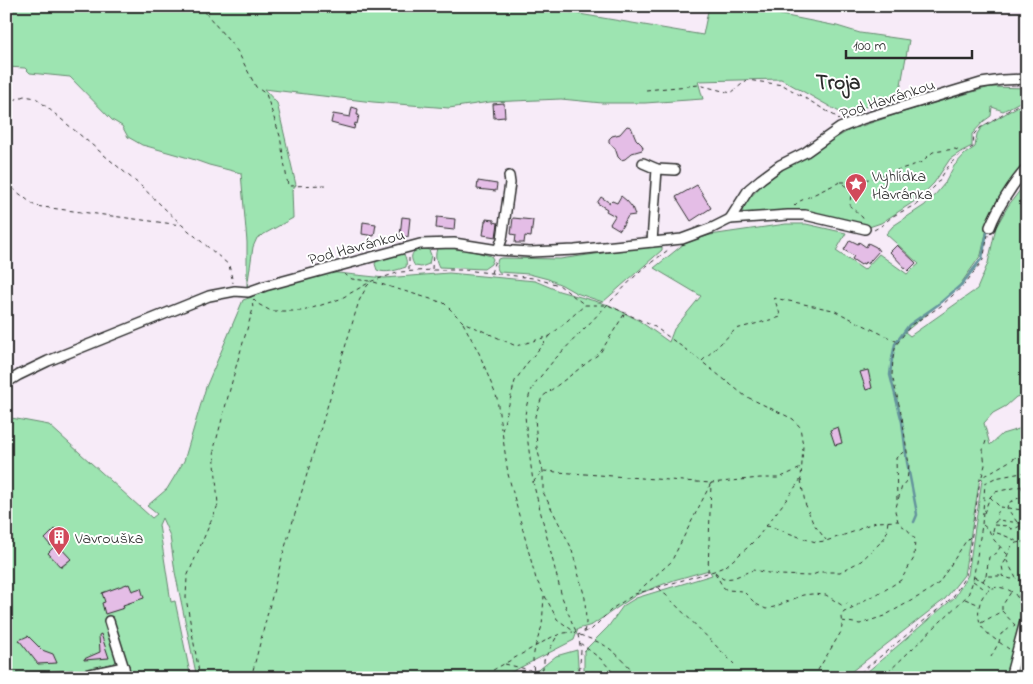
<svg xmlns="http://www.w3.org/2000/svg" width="1033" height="684" font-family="'Indie Flower',sans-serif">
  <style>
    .green { fill: #9de4b1; stroke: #64886e; fill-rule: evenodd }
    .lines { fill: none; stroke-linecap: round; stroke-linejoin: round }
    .stream { stroke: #65959d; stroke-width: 2.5 }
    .building { fill: #e4bde6; stroke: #2b2b2b }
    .minor-casing { stroke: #2b2b2b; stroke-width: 12 }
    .path { stroke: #2b2b2b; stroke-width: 1; stroke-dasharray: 4 4; stroke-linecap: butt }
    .minor { stroke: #fff; stroke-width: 9 }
    .labels { text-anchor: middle; stroke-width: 4; stroke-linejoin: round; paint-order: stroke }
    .street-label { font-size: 16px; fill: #2b2b2b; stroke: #fff }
    .poi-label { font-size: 16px; fill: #2b2b2b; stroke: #fff; text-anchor: start }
    .district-label { font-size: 21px; font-weight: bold; fill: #2b2b2b; stroke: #fff }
  </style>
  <rect width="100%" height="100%" fill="#f7ebf8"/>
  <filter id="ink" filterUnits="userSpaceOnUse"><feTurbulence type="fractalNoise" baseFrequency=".02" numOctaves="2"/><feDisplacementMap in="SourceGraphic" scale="10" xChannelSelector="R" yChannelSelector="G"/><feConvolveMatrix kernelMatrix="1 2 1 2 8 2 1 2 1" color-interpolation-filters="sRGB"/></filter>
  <g filter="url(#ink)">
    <!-- green -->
    <g class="green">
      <path d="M6 6H532L703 35 709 6H736L837 26 860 33 909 40 899 96 843 114 781 79 698 81 703 99 645 103H602L561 99 490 102 449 108 373 102 264 89 277 103 296 185 292 190 293 218 257 238 253 247 247 288V242L241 173 209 165 192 159 150 147 142 145 128 137 122 126 112 120 70 77 30 73 25 68 6 67Z"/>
      <path d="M990 87 1027 88V98L1003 111 992 107 991 116 984 121 972 134V146L962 151 950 159 934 183 918 199 881 223 869 227 845 221 743 214 742 206 764 183 793 162 850 130 900 113Z"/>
      <path d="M1027 101V163L1016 176 990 216 981 255 957 289 905 332 910 336 977 289 988 263 996 227 1008 206 1027 181V394L1016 397 1006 406 993 413 984 423 990 445 1002 434 1022 428 1027 429V678H860L955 597 968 575 982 480 983 479 980 478 964 575 945 599 843 678H584V651L608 627 623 606 636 598 712 575 709 570 674 580 636 595 592 625 578 629 574 640 500 678H197L175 572 170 536 162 518 159 525 171 602 175 601 191 678H132L112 617 103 620 117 659 114 664 112 665 76 671 6 675V417L49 425 152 518 157 514 147 506 167 489 184 461 206 387 243 300 252 297 255 292 328 272 385 278 449 273 535 281 559 291 609 305 638 320 669 342 674 329 701 296 654 268 685 243 710 235 786 224H806L846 233 836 251 864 270 879 254 907 274 919 264 886 234 893 226 925 205 930 199 935 195 945 183 954 166 965 154 975 147 977 134 981 128ZM57 545 71 559 61 568 48 553Z"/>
      <path d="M659 245 662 247V250L603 302 576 293 562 285 548 279 529 274 499 272 496 266 498 259 501 258 560 259Z"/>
      <path d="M438 247 469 250 491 256 493 259 491 264 484 269 439 267C436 261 434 254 438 247Z"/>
      <path d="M422 248 429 250 431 255 429 264 421 267 415 266C409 257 411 251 422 248Z"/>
      <path d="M399 252 403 253C406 258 407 261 406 267 397 270 386 274 377 270L375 264 377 260Z"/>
      <path d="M577 650 579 678H516L540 669 556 656Z"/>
    </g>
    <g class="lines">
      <!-- stream -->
      <path class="stream" d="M914 522 917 515 916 508 907 462 902 422 890 375 892 359 895 344 909 325 939 304 962 284 982 258 988 227"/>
    </g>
    <!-- building -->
    <g class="building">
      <path d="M504 103 505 117 494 118 493 104Z"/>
      <path d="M352 107 358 109 357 115H359L357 124 355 123 354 129 331 123 333 114 350 117Z"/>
      <path d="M627 126 631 127 636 139 642 145 643 148 642 150 632 153 625 159 621 160 618 157 615 148 609 143V139L612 136 620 134Z"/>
      <path d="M478 181 497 184 496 191 477 189Z"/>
      <path d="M697 185 711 208 691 221 676 197Z"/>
      <path d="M621 196 627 201 632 207 635 215 628 216 620 230 610 224 615 216 606 211 607 209 597 203 601 197 610 203 612 201 617 203Z"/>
      <path d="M402 217 410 218 408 237 400 236Z"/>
      <path d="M437 217 455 219 454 230 436 228Z"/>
      <path d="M513 218 533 220 531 237 525 236 524 243H515L516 235 511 234Z"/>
      <path d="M486 219 494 220V222L498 223 496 237 483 235 485 221H486Z"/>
      <path d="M363 222 376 224 374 236 362 234Z"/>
      <path d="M850 240 858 244 859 242 866 247 868 243 876 247 879 251 871 260V259L868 264 865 262 864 264 862 263 861 265 852 259 854 256 844 250Z"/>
      <path d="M897 245 916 263 908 271 890 252Z"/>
      <path d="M868 370 872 388 866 390 860 372Z"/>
      <path d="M838 427 842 443 835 445 830 430Z"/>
      <path d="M55 529 62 536 51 546 45 539Z"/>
      <path d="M57 544 71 559 61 567 48 553Z"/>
      <path d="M127 584V585L129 584 132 591 141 588 144 598 123 605 124 608 105 614 102 603 105 602 102 593Z"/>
      <path d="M101 634 109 658 84 660V659L100 652 99 635Z"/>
      <path d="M28 636 42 650 53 654 57 663 38 664 19 640Z"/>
    </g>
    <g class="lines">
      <!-- minor casing -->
      <g class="minor-casing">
        <g id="minor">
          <path d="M643 163 657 169 675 170"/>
          <path d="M730 219 749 189 761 179 780 165 806 152 840 128 862 119 981 83 1002 80 1027 79"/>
          <path d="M990 227C997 209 1013 183 1027 168"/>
          <path d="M652 242 657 169"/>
          <path d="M498 250 502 239 510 183 509 176"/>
          <path d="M6 383 19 375 48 361 209 296 235 291 248 292 265 286 420 244 454 243 498 250 530 252 575 250 682 239 712 228 730 219 788 215H805L865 229"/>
          <path d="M109 621 127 678"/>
          <path d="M27 678 85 675 124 667"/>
          <path d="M1010 678 1027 614"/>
        </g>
      </g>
      <!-- path -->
      <g class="path">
        <path d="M200 6 238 52 256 87 266 94 280 136 288 186 328 185"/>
        <path d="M646 90 699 85 731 93 747 80 783 85 835 116 839 120"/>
        <path d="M6 103 24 96 36 98 141 186 182 225 229 265 233 283"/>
        <path d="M841 182H851L869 179 920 163 933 152 955 149 962 152"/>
        <path d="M6 183 35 206 181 225"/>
        <path d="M794 206 798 202 840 182 851 190 850 206 863 218V219"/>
        <path d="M874 230 881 226 893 216 917 204 936 185 950 164 963 152 973 147 974 134 980 128 1027 99"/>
        <path d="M432 269 433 253"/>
        <path d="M409 270V257"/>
        <path d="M491 273 495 260"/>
        <path d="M344 274 352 279 370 281"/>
        <path d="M374 282 444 303 463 322 516 346 550 336 585 305"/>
        <path d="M253 299 258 304 271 311H303L340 299 372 281 400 272 432 270H465L533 278 559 285 585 305H608L655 327 696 357 745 396 793 419 800 427 803 446 801 479 786 500 757 538 747 548 726 566 714 571 635 594 613 608 592 629 578 635"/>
        <path d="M463 323 479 353 497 398 501 429"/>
        <path d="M550 336 528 362 515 381 502 431 508 474 536 579 557 619 576 633"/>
        <path d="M702 361 736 329 781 317 774 298 833 310 898 342"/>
        <path d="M982 476 985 465 983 450 986 441"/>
        <path d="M801 480 805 503 813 523 826 540"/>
        <path d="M533 482 543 471 711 483 671 562 636 593"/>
        <path d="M1021 487 1025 493V496"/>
        <path d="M990 497 1000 507"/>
        <path d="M897 500 896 458 907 449"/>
        <path d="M1022 510 1027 506"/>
        <path d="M984 513 990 497 995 492 1027 485"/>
        <path d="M1017 522 1007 508 1008 503 1023 496 1027 497"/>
        <path d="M983 525 989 530 991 535"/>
        <path d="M994 525 1008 526 1011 529C1020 528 1023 524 1025 517L1022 510 1001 507 997 514 998 520"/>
        <path d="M766 526 772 527 805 539 816 542 826 541 856 531 865 526 876 522 898 521"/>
        <path d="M993 531 995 522 998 520 1027 524"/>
        <path d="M1007 554 994 540 992 536 993 532C999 533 1011 538 1016 541"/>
        <path d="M1006 560 1002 566 1003 571 1002 576 1011 579 1015 578"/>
        <path d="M708 572 711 483 760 478H779L801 468"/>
        <path d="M715 572 723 579 733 578 753 570 779 575 810 576 820 572H840L861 561 880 543 886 536 888 521"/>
        <path d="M715 573 723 587 727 590 743 591 756 604 766 609 774 607 803 595 812 594 826 595 843 606 848 603 853 608"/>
        <path d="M986 576 989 557 997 553 1000 547"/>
        <path d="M974 577 983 581 991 588"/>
        <path d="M973 581 986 590"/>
        <path d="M983 581 986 576H1001"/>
        <path d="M1023 581 1017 580 1006 559C1012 545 1010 542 1027 542"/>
        <path d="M659 588 734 664"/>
        <path d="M1018 598 1020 593 1027 553"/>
        <path d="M965 599 980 605"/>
        <path d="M1002 610V606L1011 592"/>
        <path d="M1002 611 1015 625"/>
        <path d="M842 621 860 624 884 616 925 593 939 583 966 541 970 537"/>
        <path d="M981 623 1002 611"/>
        <path d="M584 632 586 623 585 598 571 547 543 492V471L537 448 535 416 542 397 600 353 625 313"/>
        <path d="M580 635C590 639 601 642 610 649 621 657 630 668 639 678"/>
        <path d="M580 643 602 660 618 678"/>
        <path d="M1009 649C1001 643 983 633 980 623 975 607 983 583 1003 588 1007 589 1011 591 1014 593 1018 597 1019 603 1021 607"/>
        <path d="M991 657 999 642 1001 634 1015 625"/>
        <path d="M505 664 530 670 533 675"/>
        <path d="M200 678 186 598 187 577 218 505 214 449 237 363 253 309 252 299"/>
        <path d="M251 678 283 554 359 301 367 286 370 283"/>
        <path d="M479 678 552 637 564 633 573 632"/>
        <path d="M534 678 533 659 535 647 542 626 544 596"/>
        <path d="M539 678 542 671 544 665V660L557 636"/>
        <path d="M579 678 581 650 578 635 573 625 562 597 533 482 526 427 525 415 527 404 530 393 536 382 554 360 640 271 668 250"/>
        <path d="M816 678 818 670 841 632 842 626 841 617 844 612 854 608 861 602 885 590 901 580 914 558 915 539 907 529 901 525 898 521 895 511 902 486 907 480 909 465 902 417 892 375 893 358 896 345 911 325 941 306 964 285 983 260 988 235"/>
        <path d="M854 678 953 597 966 575 980 480 982 477 1027 451"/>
        <path d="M882 678 968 595 973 581 982 525 985 483 995 478 1027 472"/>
      </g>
      <!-- minor -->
      <use href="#minor" class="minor"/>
    </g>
  </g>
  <!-- icons -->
  <defs>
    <g id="sight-pin" transform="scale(1.125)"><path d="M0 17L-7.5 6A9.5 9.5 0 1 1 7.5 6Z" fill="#d1495b" stroke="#fff"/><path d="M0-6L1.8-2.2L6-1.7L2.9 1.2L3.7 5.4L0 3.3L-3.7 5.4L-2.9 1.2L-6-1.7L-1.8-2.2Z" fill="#fff"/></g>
    <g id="building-pin" transform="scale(1.125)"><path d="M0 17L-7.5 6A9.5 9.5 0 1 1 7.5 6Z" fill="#d1495b" stroke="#fff"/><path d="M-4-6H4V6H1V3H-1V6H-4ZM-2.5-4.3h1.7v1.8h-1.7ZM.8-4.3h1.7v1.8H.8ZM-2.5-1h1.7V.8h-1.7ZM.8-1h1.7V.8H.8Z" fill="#fff"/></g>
  </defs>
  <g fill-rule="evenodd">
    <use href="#sight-pin" x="856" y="184"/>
    <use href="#building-pin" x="59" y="537"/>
  </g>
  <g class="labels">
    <!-- street labels -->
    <g class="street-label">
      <text transform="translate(887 98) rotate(-18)" y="6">Pod Havránkou</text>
      <text transform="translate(356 246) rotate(-15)" y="6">Pod Havránkou</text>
    </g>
    <!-- poi labels -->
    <g class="poi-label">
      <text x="872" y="181">Vyhlídka<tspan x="872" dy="18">Havránka</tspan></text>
      <text x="75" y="543">Vavrouška</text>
    </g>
    <!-- district labels -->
    <g class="district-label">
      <text x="838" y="89">Troja</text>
    </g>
  </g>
  <!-- margin -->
  <rect width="1033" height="684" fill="none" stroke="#fff" stroke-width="25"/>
  <rect x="12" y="12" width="1008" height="659" fill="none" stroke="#2b2b2b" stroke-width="2" filter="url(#ink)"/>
  <!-- scale -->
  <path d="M846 50v8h126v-8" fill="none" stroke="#2b2b2b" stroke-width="2.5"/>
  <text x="853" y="50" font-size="15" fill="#2b2b2b" stroke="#ffffff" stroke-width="4" paint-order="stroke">100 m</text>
</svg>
